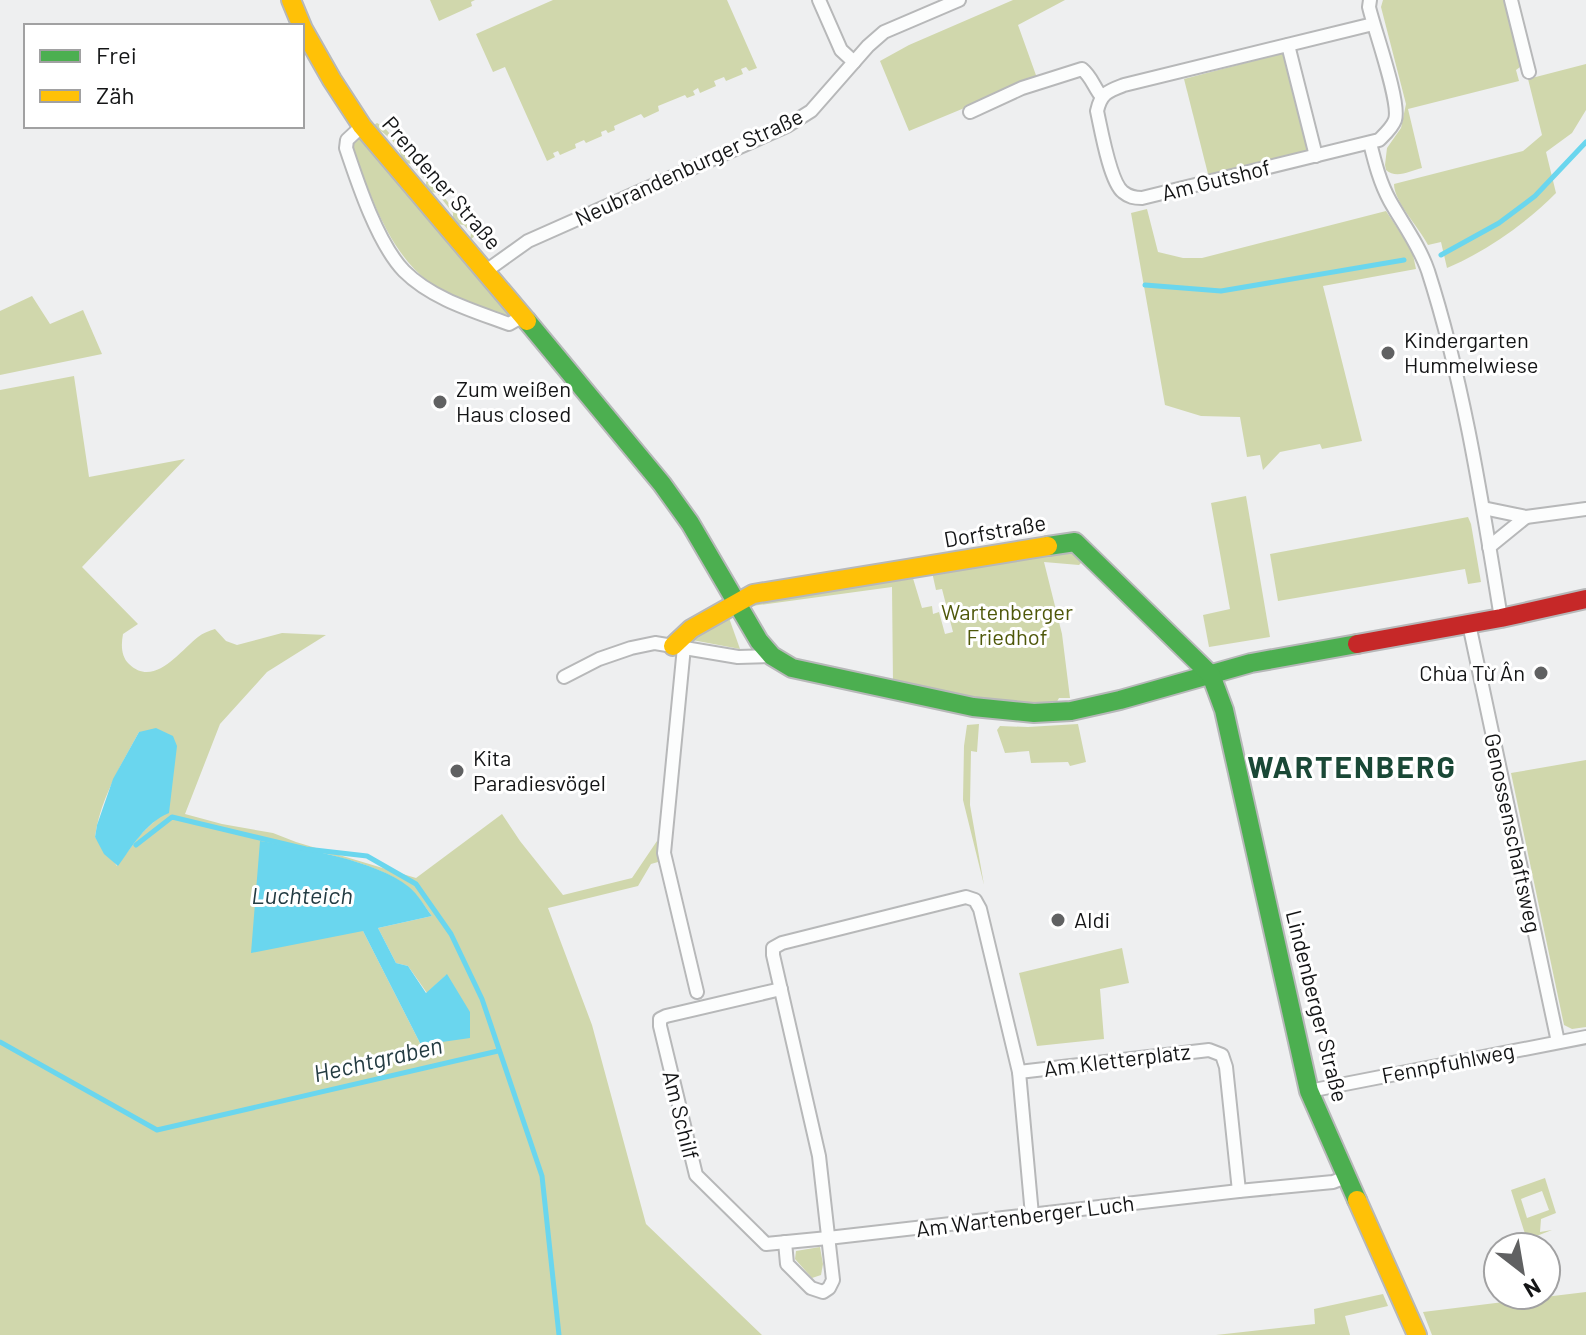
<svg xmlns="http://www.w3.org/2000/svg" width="1586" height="1335" font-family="Barlow,sans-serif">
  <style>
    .green { fill: #d0d7ac; fill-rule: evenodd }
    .water { fill: #6ad6ee }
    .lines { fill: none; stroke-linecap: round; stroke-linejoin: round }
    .stream { stroke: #6ad6ee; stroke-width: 5 }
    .street-casing { stroke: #b7b8b9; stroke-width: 16 }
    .fast-casing { stroke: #b7b8b9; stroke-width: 22 }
    .slow-casing { stroke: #b7b8b9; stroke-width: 22 }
    .jam-casing { stroke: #b7b8b9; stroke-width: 22 }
    .street { stroke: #fcfdfd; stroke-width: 12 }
    .fast { stroke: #4caf50; stroke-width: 18 }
    .slow { stroke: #ffc107; stroke-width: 18 }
    .jam { stroke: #c62828; stroke-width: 18 }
    .poi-dot { fill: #606162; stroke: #fff; stroke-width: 3 }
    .labels { text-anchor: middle; stroke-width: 6; stroke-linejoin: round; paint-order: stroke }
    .street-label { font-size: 22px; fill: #141516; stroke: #fff }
    .poi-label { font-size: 22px; fill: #141516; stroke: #fff; text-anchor: start }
    .park-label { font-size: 22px; fill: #4f580a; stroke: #fff }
    .water-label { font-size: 24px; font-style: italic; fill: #233b42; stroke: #fff }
    .district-label { font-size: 30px; font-weight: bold; letter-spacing: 2px; fill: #1a4836; stroke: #fff }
  </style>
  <rect width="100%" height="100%" fill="#eeeff0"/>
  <!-- green -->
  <g class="green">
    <path d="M430 0H475L471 2 472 6 439 21Z"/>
    <path d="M553 0H727L757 68 749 71 746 67 741 69 743 74 726 81 724 77 714 81 716 86 700 93 698 88 693 91 695 95 687 98 685 95 658 106 659 111 644 118 641 114 614 126 615 130 608 133 606 130 601 132 602 136 586 143 584 140 575 144 576 148 560 155 558 151 553 153 555 157 547 161 505 67 493 72 476 34Z"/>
    <path d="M1013 0H1065L1018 25 1037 78 909 131 880 61 909 45Z"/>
    <path d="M1383 0H1505L1521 63 1520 67 1516 70 1519 81 1408 109 1422 168C1410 171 1396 179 1386 170L1385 165 1387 148 1401 128 1406 104 1381 7Z"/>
    <path d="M1283 53 1285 54 1309 148 1305 151 1213 174H1208L1184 79Z"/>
    <path d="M1586 64V110L1572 133 1546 152 1556 193C1525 224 1487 251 1447 268L1441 242 1428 245C1419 227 1394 202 1394 184L1523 151 1542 135 1528 79Z"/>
    <path d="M377 123 384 127 476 235 470 240 471 233 464 225 457 224 453 220V213L437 193 430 192 426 188V181L412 164 404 163C402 159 401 155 399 150 394 139 382 133 374 125Z"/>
    <path d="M361 138 511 316 508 318C485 308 449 297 429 282 387 250 372 196 352 149L353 141Z"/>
    <path d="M1147 209 1158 252 1183 258H1202L1386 211 1412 250 1416 269 1323 286 1362 441 1322 449 1320 444 1280 452 1263 470 1260 455 1247 457 1240 417 1201 416 1165 405 1131 213Z"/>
    <path d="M32 296 50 324 83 310 102 354 0 375V311Z"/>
    <path d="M74 376 89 477 185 459 82 567 138 624 123 634C121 645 121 656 129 664 154 688 179 652 198 637 203 633 209 631 215 629L226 641 237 645 282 633 326 635 267 672 220 724 185 814 222 824 273 833 296 842 416 878 502 814 520 841 563 895 632 878 657 841 658 862 651 864 638 886 548 908 592 1025 646 1224 762 1335H0V390ZM139 732 159 817 140 835 117 866 95 837C100 799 121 765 139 732ZM260 842C302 848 375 860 408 887 417 894 425 907 432 916L378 928 396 963 408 966 427 993 446 975 421 1045 363 931Z"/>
    <path d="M1246 496 1270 637 1209 647 1203 615 1230 609 1211 503Z"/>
    <path d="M1468 517 1471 524 1481 582 1468 584 1465 569 1278 601 1270 554Z"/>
    <path d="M1066 551 1078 554 1083 561 1079 565 1044 562 1062 634 1070 698H1059L1055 705 999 704 893 684 892 587 752 606 749 601 912 575 922 608 932 606 933 614 939 612 945 634 953 632 942 589 936 590 932 572Z"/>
    <path d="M728 615 740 649 692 640 693 634Z"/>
    <path d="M979 724 977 752 971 751 970 805 984 885 963 800 964 746 967 725Z"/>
    <path d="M1078 724 1086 762 1070 766 1068 762 1031 763 1029 751 1005 753 997 730 1000 726 1028 727Z"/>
    <path d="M1586 760V1027L1572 1029 1564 1025 1511 773Z"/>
    <path d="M1122 948 1129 983 1100 989 1104 1039 1037 1046 1019 973Z"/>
    <path d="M1545 1178 1556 1213 1541 1219 1540 1232 1552 1230 1534 1237H1526L1511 1190ZM1542 1191 1549 1210 1527 1218 1521 1199Z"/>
    <path d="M820 1247 823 1264 821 1275 812 1278 795 1259 796 1251Z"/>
    <path d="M1586 1292V1335H1432L1423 1312Z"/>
    <path d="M1383 1294 1388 1306 1345 1316 1350 1335H1216L1315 1324 1314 1309Z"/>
  </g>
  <!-- water -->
  <g class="water">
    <path d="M156 728 173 736 177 746 169 813C145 823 132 847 118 866L104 854 95 837 97 825 113 779 139 732Z"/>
    <path d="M260 841C301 848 376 860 409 887 418 894 425 907 432 916L378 928 396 963 408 966 426 993 447 974 470 1012V1038L421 1045 363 931 251 953Z"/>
  </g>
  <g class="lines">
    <!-- stream -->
    <g class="stream">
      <path d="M1441 255 1499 223 1535 196 1586 142"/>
      <path d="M1145 285 1221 291 1404 260"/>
      <path d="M136 845 172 817 306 849 367 856 416 884 451 934 482 999 542 1176 559 1335"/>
      <path d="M0 1042 157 1130 498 1051"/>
    </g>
    <!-- street casing -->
    <g class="street-casing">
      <g id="street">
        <path d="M819 0 841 50 854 62"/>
        <path d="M1370 0 1369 7C1374 29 1401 103 1395 120 1392 128 1385 134 1379 140L1142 198C1134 198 1129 197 1123 192 1110 182 1101 129 1097 111 1101 93 1108 91 1124 85L1373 24"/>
        <path d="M1511 0 1529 72"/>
        <path d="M1288 45 1316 156"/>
        <path d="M970 112 1022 88 1082 69C1092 77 1094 88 1102 97"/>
        <path d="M362 126 347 140 346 148C358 184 378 244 404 271 432 299 474 311 509 324L523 316"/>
        <path d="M1370 143C1375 163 1380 183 1390 201 1403 224 1419 245 1428 271 1464 383 1482 502 1501 618"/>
        <path d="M486 271 528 241 787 126 811 111 868 46 884 32 959 0"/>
        <path d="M1483 508 1526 517 1586 509"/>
        <path d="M1489 547 1526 517"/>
        <path d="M1469 624 1558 1042"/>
        <path d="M684 647 664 853 697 992"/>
        <path d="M564 677 599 659 631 648 655 643 738 657 772 656"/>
        <path d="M781 989 666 1016 660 1019V1026L696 1175 766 1244 828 1238 1239 1191 1333 1182 1346 1177"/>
        <path d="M1019 1072 1209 1050 1222 1055 1226 1067 1239 1191"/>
        <path d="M1309 1091 1586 1037"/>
        <path d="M785 1242 787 1264 811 1288 823 1292 829 1288 833 1280 819 1156 773 955V948L782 943 966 897 975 900 980 909 1019 1072 1032 1215"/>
      </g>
    </g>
    <!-- fast casing -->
    <g class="fast-casing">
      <g id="fast">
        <path d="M527 321 662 484 690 523 759 641 772 656 792 668 973 707 1034 713 1071 711 1120 700 1251 663 1357 644"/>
        <path d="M1048 546 1075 542 1211 675 1224 710 1309 1091 1357 1200"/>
      </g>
    </g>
    <!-- slow casing -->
    <g class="slow-casing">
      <g id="slow">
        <path d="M291 0 303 29 332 80 362 126 527 321"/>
        <path d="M673 646 691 629 753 594 1048 546"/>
        <path d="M1357 1200 1417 1335"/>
      </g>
    </g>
    <!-- jam casing -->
    <g class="jam-casing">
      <path id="jam" d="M1357 644 1501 618 1586 599"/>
    </g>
    <!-- street -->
    <use href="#street" class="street"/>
    <!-- fast -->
    <use href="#fast" class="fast"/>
    <!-- slow -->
    <use href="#slow" class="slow"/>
    <!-- jam -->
    <use href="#jam" class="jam"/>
  </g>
  <!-- markers -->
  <g class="poi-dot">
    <circle cx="1388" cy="353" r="8"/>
    <circle cx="440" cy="402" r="8"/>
    <circle cx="1541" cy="673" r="8"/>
    <circle cx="457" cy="771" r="8"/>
    <circle cx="1058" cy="920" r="8"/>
  </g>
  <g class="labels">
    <!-- street labels -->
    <g class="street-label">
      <text transform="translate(689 167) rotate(-25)" y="8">Neubrandenburger Straße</text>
      <text transform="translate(1216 180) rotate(-14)" y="8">Am Gutshof</text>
      <text transform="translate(442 183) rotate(49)" y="8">Prendener Straße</text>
      <text transform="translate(995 531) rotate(-10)" y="8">Dorfstraße</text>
      <text transform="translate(1513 833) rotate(78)" y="8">Genossenschaftsweg</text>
      <text transform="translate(1317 1006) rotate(76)" y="8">Lindenberger Straße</text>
      <text transform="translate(1117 1060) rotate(-7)" y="8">Am Kletterplatz</text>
      <text transform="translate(1448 1063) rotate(-11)" y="8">Fennpfuhlweg</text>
      <text transform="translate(681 1115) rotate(76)" y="8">Am Schilf</text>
      <text transform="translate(1025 1216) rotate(-7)" y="8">Am Wartenberger Luch</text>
    </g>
    <!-- poi labels -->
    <g class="poi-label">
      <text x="1404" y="348">Kindergarten<tspan x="1404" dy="25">Hummelwiese</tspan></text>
      <text x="456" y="397">Zum weißen<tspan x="456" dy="25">Haus closed</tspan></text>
      <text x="1525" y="681" text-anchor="end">Chùa Từ Ân</text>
      <text x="473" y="766">Kita<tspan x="473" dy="25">Paradiesvögel</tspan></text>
      <text x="1074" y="928">Aldi</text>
    </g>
    <!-- park labels -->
    <g class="park-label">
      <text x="1007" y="620">Wartenberger<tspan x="1007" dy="25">Friedhof</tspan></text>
    </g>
    <!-- water labels -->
    <g class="water-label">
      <text x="302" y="904">Luchteich</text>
      <text transform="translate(378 1060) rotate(-13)" y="8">Hechtgraben</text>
    </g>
    <!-- district labels -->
    <g class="district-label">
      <text x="1352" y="778">WARTENBERG</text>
    </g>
  </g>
  <!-- legend -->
  <rect x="24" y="24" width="280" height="104" fill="#ffffff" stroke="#a1a1a2" stroke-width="2"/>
  <rect x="40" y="50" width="40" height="12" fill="#4caf50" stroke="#a1a1a2" stroke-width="2"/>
  <text x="96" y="64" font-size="24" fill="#141516">Frei</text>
  <rect x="40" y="90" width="40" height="12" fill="#ffc107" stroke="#a1a1a2" stroke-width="2"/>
  <text x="96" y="104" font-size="24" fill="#141516">Zäh</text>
  <!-- north arrow -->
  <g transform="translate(1522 1271) rotate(149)"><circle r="38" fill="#ffffff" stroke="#a1a1a2" stroke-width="2"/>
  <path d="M0-6L14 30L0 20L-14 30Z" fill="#606162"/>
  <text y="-12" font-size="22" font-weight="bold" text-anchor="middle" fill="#141516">N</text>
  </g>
</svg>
